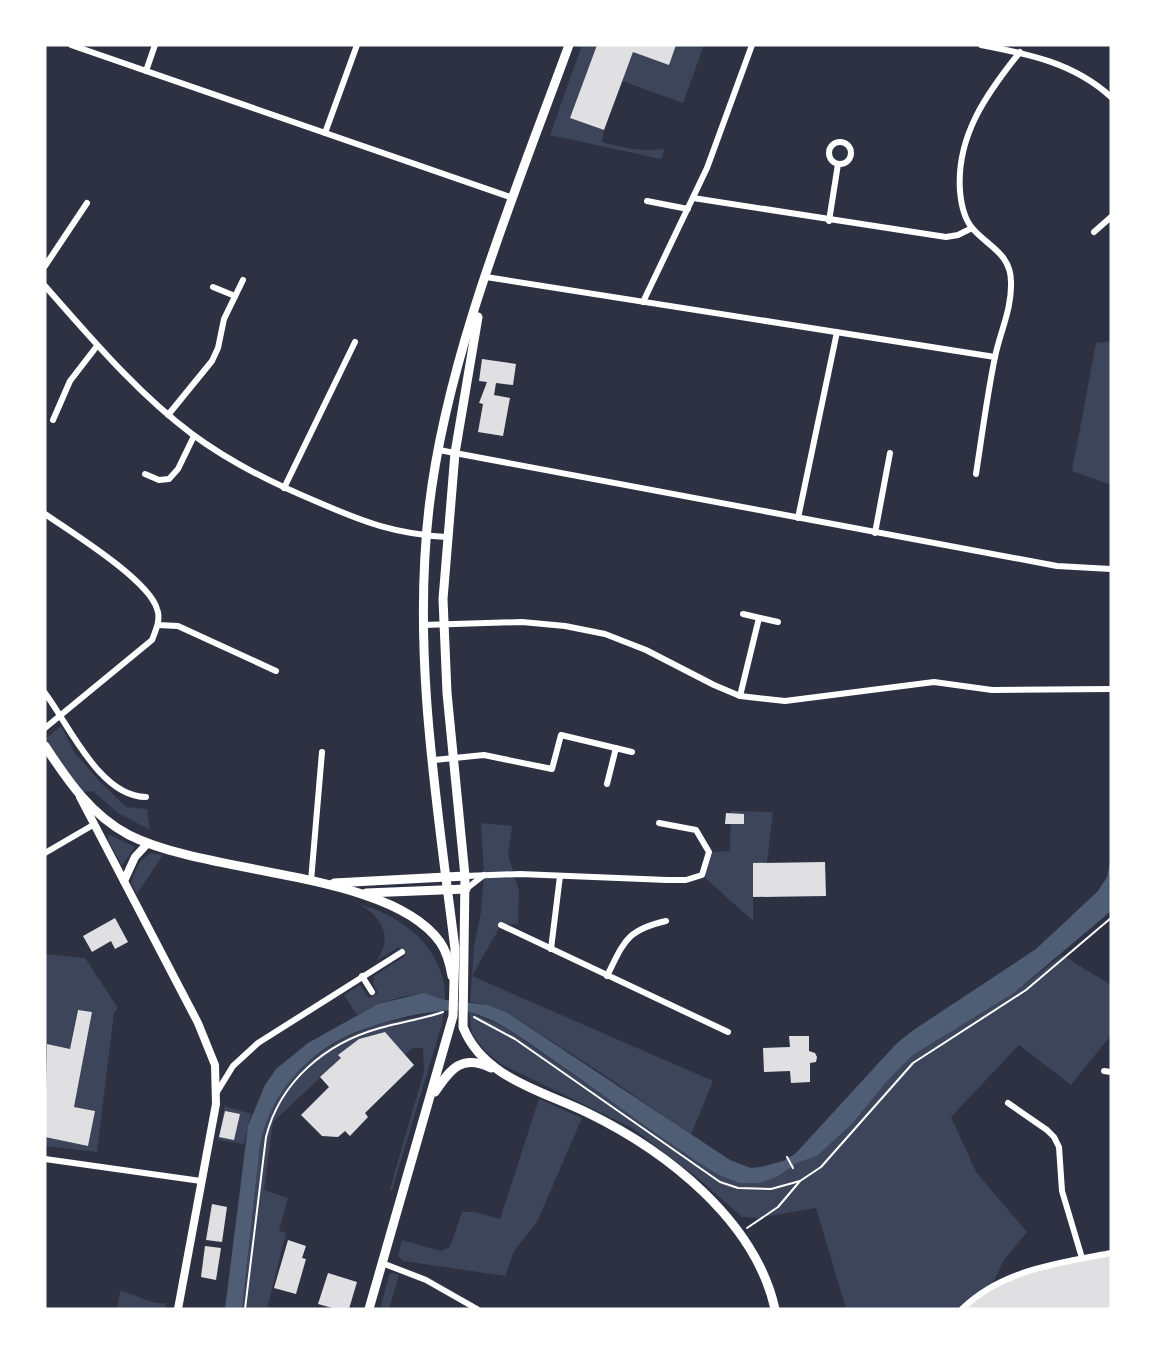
<svg xmlns="http://www.w3.org/2000/svg" width="1156" height="1354" font-family="Lato,sans-serif">
  <style>
    .green { fill: #3c4559 }
    .water { fill: #4f5d75 }
    .building { fill: #e0e0e3 }
    .lines { fill: none; stroke-linecap: round; stroke-linejoin: round }
    .path { stroke: #fff; stroke-width: 2 }
    .minor { stroke: #fff; stroke-width: 6 }
    .tertiary { stroke: #fff; stroke-width: 8 }
    .secondary { stroke: #fff; stroke-width: 9 }
    .primary { stroke: #fff; stroke-width: 9 }
  </style>
  <rect width="100%" height="100%" fill="#2d3142"/>
  <!-- green -->
  <g class="green">
    <path d="M582 45H597L570 118 604 130 602 142C623 148 643 152 665 149L661 159 550 135Z"/>
    <path d="M676 45H704L683 103 622 81 633 52Z"/>
    <path d="M1111 341V485L1072 471 1096 343Z"/>
    <path d="M61 726 74 752 101 783 126 807 147 809 150 830 118 813 93 791 81 792 45 739Z"/>
    <path d="M731 811 773 812 767 863H753V921L702 875 709 852 730 851Z"/>
    <path d="M481 823 512 826 508 855 519 891 518 924 501 925 472 976 713 1081 691 1135 606 1076 506 1012 488 1005 470 1002 474 946 481 912 484 875Z"/>
    <path d="M108 834 135 847 122 866 108 840Z"/>
    <path d="M151 853 163 855 137 894 131 883C135 871 139 859 151 853Z"/>
    <path d="M359 904C404 916 447 951 445 1000 417 987 383 1001 357 1015L344 995 360 985 369 998 378 993 373 983 374 976 405 956 399 947 376 961C394 938 382 917 359 904Z"/>
    <path d="M45 954 85 958 118 1008 114 1013 97 1152 45 1146V1137L88 1146 95 1111 74 1107 92 1012 77 1010 70 1049 47 1044 45 1052Z"/>
    <path d="M1062 955 1111 985V1035L1071 1085 1019 1045 951 1117 976 1172 1027 1232 1004 1260 991 1287 962 1309H846L816 1208 757 1218 742 1217 699 1179 632 1128 501 1064 485 1051 472 1034 469 1012 504 1027 717 1174 739 1183H760L777 1177 797 1163 817 1156 851 1125 888 1080 913 1055 1014 993Z"/>
    <path d="M438 1010H444L442 1024 392 1190 390 1189 424 1071 423 1048H413L405 1055 385 1032 359 1039 339 1055 341 1058 273 1122 264 1190 288 1198 279 1231 286 1233 267 1309H242L260 1146C272 1080 323 1041 384 1023 402 1019 422 1018 438 1010Z"/>
    <path d="M539 1099 582 1118 537 1222 514 1251 505 1276 403 1261 398 1256 402 1240 441 1251 450 1247 462 1212H475L500 1219Z"/>
    <path d="M225 1106 251 1114 244 1144 218 1140Z"/>
    <path d="M392 1273 399 1275 389 1309H380L389 1275Z"/>
    <path d="M120 1291C138 1294 149 1305 166 1303L165 1309H117Z"/>
  </g>
  <!-- water -->
  <path class="water" d="M1111 856V911L1014 993 913 1055 888 1080 851 1125 817 1156 797 1163 777 1177 760 1183H739L717 1174C662 1140 610 1099 556 1062 530 1044 502 1021 470 1012 440 1004 366 1025 339 1040 299 1062 268 1100 260 1146L242 1309H225L248 1126 265 1085 276 1069 308 1043 378 1004 424 993 445 1000 488 1005 506 1012 730 1160 751 1168 761 1167 783 1161 795 1154 896 1044 912 1031 1036 949 1098 891 1107 877Z"/>
  <!-- building -->
  <g class="building">
    <path d="M597 45H676L669 65 633 52 604 130 570 118Z"/>
    <path d="M482 359 516 364 513 385 496 383 494 395 510 398 503 436 478 432 483 404 479 403 487 382 479 381Z"/>
    <path d="M726 813 744 814V824H725Z"/>
    <path d="M825 862 826 896 753 897V863Z"/>
    <path d="M115 918 128 942 115 949 111 941 92 952 83 936Z"/>
    <path d="M78 1010 92 1012 74 1107 95 1111 88 1146 45 1137 47 1044 70 1049Z"/>
    <path d="M385 1032 414 1065 365 1113 368 1117 350 1136 345 1131 338 1137 322 1136 301 1115 329 1087 320 1077 341 1058 338 1055 359 1039Z"/>
    <path d="M789 1036H809V1051L815 1053 817 1057 816 1062 810 1063V1082L791 1083 790 1071 764 1072 763 1048 790 1047Z"/>
    <path d="M225 1111 240 1114 234 1140 219 1137Z"/>
    <path d="M212 1204 227 1207 222 1242 206 1240Z"/>
    <path d="M288 1240 306 1246 302 1258 306 1259 296 1294 274 1288Z"/>
    <path d="M205 1246 221 1248 216 1280 201 1277Z"/>
    <path d="M1111 1253V1309H962L1011 1276Z"/>
    <path d="M328 1273 357 1282 349 1309H336L318 1304Z"/>
  </g>
  <g class="lines">
    <!-- path -->
    <g class="path">
      <path d="M474 1017 515 1039 720 1182 738 1188 771 1189 800 1181 821 1167 913 1063 1026 990 1111 918"/>
      <path d="M787 1157 793 1168"/>
      <path d="M747 1228 778 1207 800 1181"/>
      <path d="M245 1309 266 1137C280 1081 326 1043 380 1028 401 1022 423 1019 443 1012"/>
    </g>
    <!-- minor -->
    <g class="minor">
      <path d="M71 45 513 198"/>
      <path d="M981 45C1029 54 1074 63 1111 97"/>
      <path d="M146 71 155 45"/>
      <path d="M325 133 357 45"/>
      <circle cx="840" cy="153" r="11"/>
      <path d="M693 198 946 237 958 235 972 228"/>
      <path d="M647 201 688 209"/>
      <path d="M829 221 838 164"/>
      <path d="M1094 232 1111 217"/>
      <path d="M45 266 87 203"/>
      <path d="M486 277 995 357"/>
      <path d="M45 286C91 338 137 393 192 434 231 463 276 485 320 503 366 523 396 534 447 537"/>
      <path d="M213 287 235 296"/>
      <path d="M643 302 707 168 752 45"/>
      <path d="M168 415 212 361 218 348 224 319 243 280"/>
      <path d="M53 420 70 381 97 346"/>
      <path d="M439 450 1057 566 1111 569"/>
      <path d="M145 474 159 480 169 479 178 469 194 436"/>
      <path d="M976 474C982 435 987 396 995 357 1000 332 1012 309 1011 282 1011 254 989 247 973 229 964 219 961 203 960 191 956 136 987 93 1020 52"/>
      <path d="M284 488 355 342"/>
      <path d="M45 514C71 532 149 580 157 609 161 619 156 630 152 640L45 728"/>
      <path d="M798 518 837 332"/>
      <path d="M875 533 890 453"/>
      <path d="M743 614 778 622"/>
      <path d="M158 625 178 626 276 671"/>
      <path d="M423 625 522 622 565 626 605 634 646 650 714 685 740 696 785 701 934 682 992 690 1111 689"/>
      <path d="M45 693C69 725 100 797 146 797"/>
      <path d="M740 696 759 618"/>
      <path d="M434 760 484 755 552 769 561 735 632 752"/>
      <path d="M607 784 616 748"/>
      <path d="M45 853 93 825"/>
      <path d="M465 876 520 874 667 880H686L702 875 709 852 696 830 659 823"/>
      <path d="M311 881 322 752"/>
      <path d="M466 889 484 875"/>
      <path d="M501 925 728 1032"/>
      <path d="M551 949 560 876"/>
      <path d="M362 976 372 992"/>
      <path d="M607 976C624 942 626 930 666 921"/>
      <path d="M1104 1071 1111 1072"/>
      <path d="M217 1092 233 1066 258 1043 402 952"/>
      <path d="M1008 1103 1047 1130 1054 1137 1059 1147 1062 1191 1082 1258"/>
      <path d="M45 1159 201 1181"/>
      <path d="M382 1263 426 1280 477 1309"/>
      <path d="M962 1309C1002 1270 1058 1263 1111 1253"/>
    </g>
    <!-- tertiary -->
    <g class="tertiary">
      <path d="M80 797 198 1023 215 1065 216 1104 178 1309"/>
      <path d="M124 881 135 857 148 843"/>
    </g>
    <!-- secondary -->
    <g class="secondary">
      <path d="M45 746C68 781 91 815 129 835 210 876 389 871 440 942 447 952 450 964 452 976"/>
      <path d="M334 883 465 876"/>
      <path d="M366 893 466 889"/>
    </g>
    <!-- primary -->
    <g class="primary">
      <path d="M478 317 455 453 443 599 447 693 465 876 463 1027C483 1078 543 1091 588 1113 666 1151 755 1220 775 1309"/>
      <path d="M435 1092C451 1068 462 1054 491 1068"/>
      <path d="M369 1309 453 1016 455 949C437 803 412 655 429 508 447 354 516 190 569 45"/>
    </g>
  </g>
  <!-- border -->
  <rect width="1156" height="1354" fill="none" stroke="#ffffff" stroke-width="93"/>
</svg>
